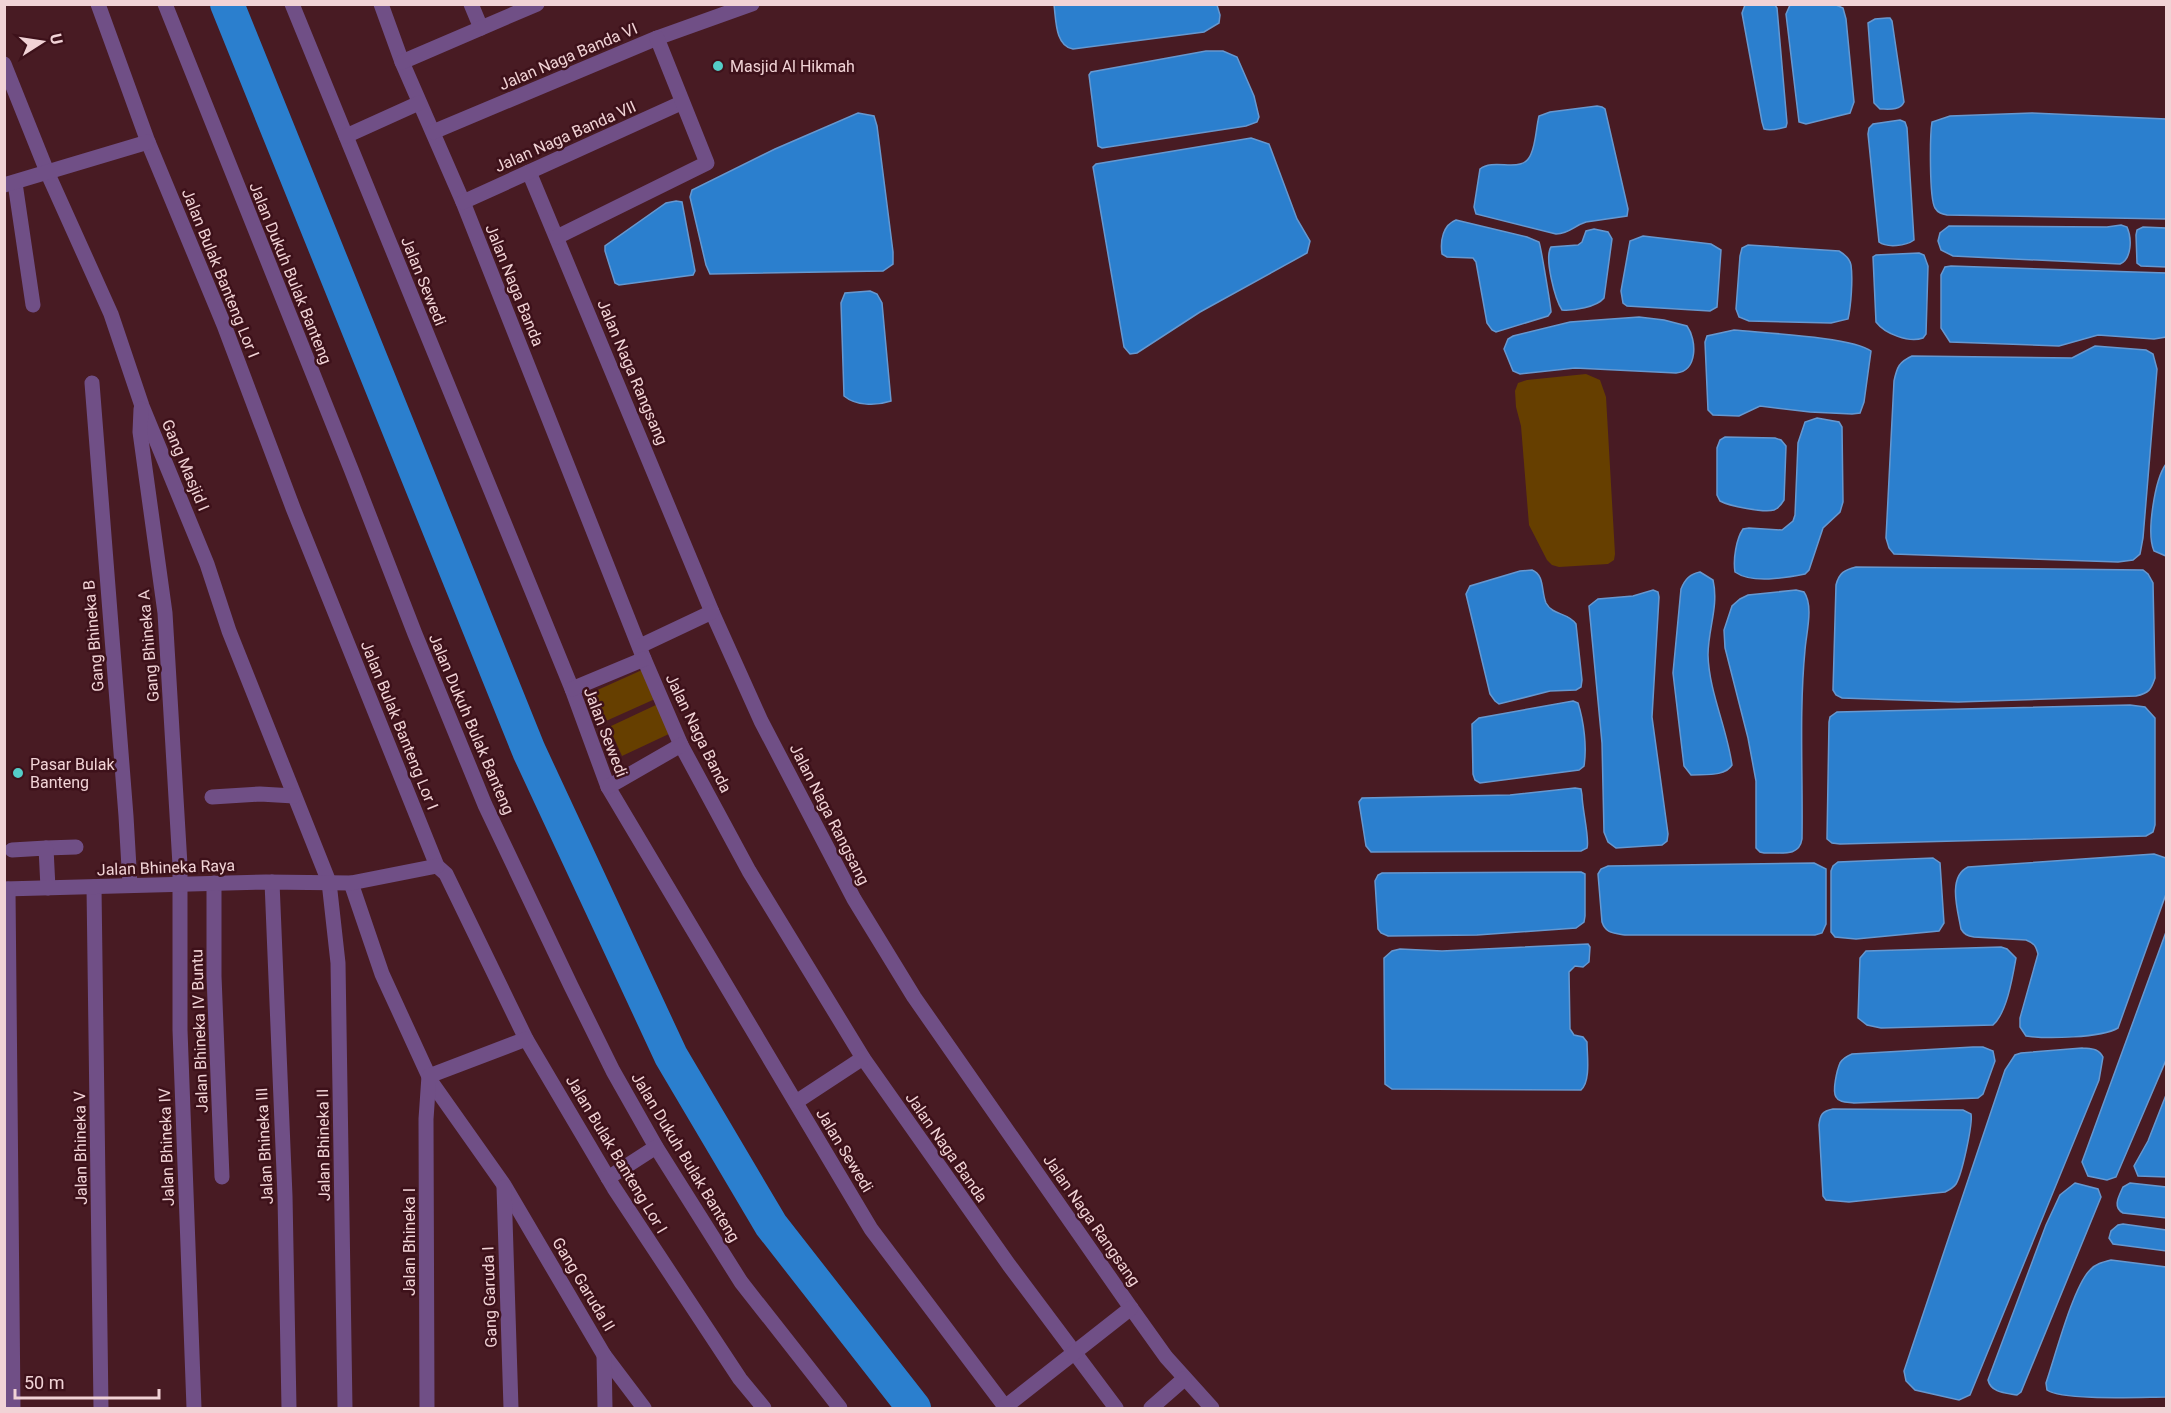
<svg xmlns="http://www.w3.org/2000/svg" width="2171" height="1413" font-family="Roboto,sans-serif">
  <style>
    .green { fill: #663f00 }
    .water { fill: #2b7fce; stroke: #6698d0; stroke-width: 1.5 }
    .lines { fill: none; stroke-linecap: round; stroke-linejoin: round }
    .river { stroke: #2b7fce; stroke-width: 34 }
    .minor { stroke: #704f86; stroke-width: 15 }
    .poi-dot { fill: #54cdc8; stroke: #3d111a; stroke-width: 2 }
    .labels { text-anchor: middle; stroke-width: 5; stroke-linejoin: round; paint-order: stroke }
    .street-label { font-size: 16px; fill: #f1d3d6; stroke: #3d111a }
    .poi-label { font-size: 16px; fill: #f1d3d6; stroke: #3d111a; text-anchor: start }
  </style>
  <rect width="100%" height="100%" fill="#481b23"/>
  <!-- green -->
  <g class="green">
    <path d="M1586 374 1600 380 1606 397 1615 554 1614 560 1608 564 1559 567 1552 565 1547 560 1529 525 1521 426 1516 407 1515 391 1518 383 1527 380Z"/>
    <path d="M642 670 655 699 606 721 593 692Z"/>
    <path d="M658 704 671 733 622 756 609 727Z"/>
  </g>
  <!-- water -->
  <g class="water">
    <path d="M1054 5H1217L1220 15 1219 23 1204 32 1073 49C1055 46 1056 19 1054 5Z"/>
    <path d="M1745 5H1775L1777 8 1787 123 1786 127C1779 129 1771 131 1764 129L1762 122 1742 13Z"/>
    <path d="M1790 5H1836L1843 8 1846 19 1854 102 1850 113 1806 124 1799 122 1786 14Z"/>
    <path d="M1887 18H1890L1892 21 1904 102C1900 111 1888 109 1880 109L1874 103 1868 23 1875 19Z"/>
    <path d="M1206 51H1223L1237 57 1254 96 1259 117 1257 122 1246 126 1102 148 1098 146 1089 75 1091 72Z"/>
    <path d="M1597 106 1602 107 1605 109 1628 209 1627 216 1586 222C1573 226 1571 233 1556 234L1476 214 1474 207 1480 169C1495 157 1523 175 1531 154 1536 143 1536 128 1539 116L1550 112Z"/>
    <path d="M858 113 874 116 877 126 893 252V264L883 271 710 274 706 265 690 197 692 190 775 149Z"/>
    <path d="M2032 113 2166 119V219L1947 215C1942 214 1938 213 1935 208 1929 198 1930 134 1932 122L1950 116Z"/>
    <path d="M1900 120 1905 122 1907 128 1914 240C1906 246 1887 248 1879 242L1868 134 1869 128 1873 124Z"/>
    <path d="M1251 138 1269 144 1297 219 1310 241 1307 253 1200 312 1137 353 1130 354 1124 347 1093 167 1096 164Z"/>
    <path d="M676 201 682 202 695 271 693 275 619 285 615 283 605 251V246L666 203Z"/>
    <path d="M1456 220 1527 237 1539 242C1541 247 1551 308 1551 312 1550 313 1549 315 1548 316L1496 332 1492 330 1487 323 1476 262 1473 258 1447 257 1442 254C1440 240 1443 225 1456 220Z"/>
    <path d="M2121 225 2127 227C2132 238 2132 259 2120 264L1953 256 1941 250 1938 241 1940 233 1949 226 2107 227Z"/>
    <path d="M2143 227 2166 228V267L2141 266 2137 263 2136 235 2137 230Z"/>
    <path d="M1594 229 1608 232 1612 239 1604 298C1597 307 1573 311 1562 310 1555 299 1544 258 1551 247L1578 245 1582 242 1586 231Z"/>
    <path d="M1643 236 1711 244 1721 250 1717 307 1710 311 1627 306 1623 303 1621 291 1630 241Z"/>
    <path d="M1748 245 1839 251C1844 254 1850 259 1851 265 1853 279 1851 306 1848 319L1831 323 1749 321 1739 317 1736 309 1740 256 1742 248Z"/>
    <path d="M1919 253 1924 255 1928 266 1926 334 1923 338C1909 343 1885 334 1876 322L1873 257 1876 255Z"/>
    <path d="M1951 266 2166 273V337L2154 339 2098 335 2059 346 1950 342 1941 328V275L1945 267Z"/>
    <path d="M870 291 877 294 882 303 891 401C876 406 856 406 844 396L841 303 845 293Z"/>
    <path d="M1639 317 1664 320 1687 326C1697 340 1698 371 1676 373L1575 368 1520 374 1513 371 1504 349 1508 339 1513 336 1570 322Z"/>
    <path d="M1734 330C1762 333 1853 337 1871 351L1864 402 1860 413 1852 414 1810 412 1760 406 1739 416 1713 415 1708 410 1705 342 1707 336Z"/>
    <path d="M2095 346 2146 350 2153 354 2157 369 2143 538 2140 554 2133 560 2118 562 1894 554 1889 548 1886 538 1894 381C1897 367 1899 362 1912 356L2072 358Z"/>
    <path d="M1817 418 1839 422 1842 427 1843 502 1840 512 1823 528 1809 570 1805 574C1785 578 1752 584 1735 572 1733 560 1736 539 1743 529L1749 528 1782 530 1793 521 1795 515 1798 443 1805 422Z"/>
    <path d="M1725 437 1775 438 1781 440 1786 446 1784 500C1781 505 1779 508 1774 510 1764 513 1729 506 1720 501L1717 495V448L1720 440Z"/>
    <path d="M2166 464V556L2154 551C2146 533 2155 479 2166 464Z"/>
    <path d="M1856 567 2143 570 2148 574 2153 583 2155 678C2151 690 2149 693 2136 696L1958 702 1842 698 1836 695 1833 690 1836 585C1839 573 1844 570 1856 567Z"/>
    <path d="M1532 570C1545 575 1541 592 1546 603 1553 616 1568 612 1576 624L1582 680 1581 687 1576 690 1550 691 1499 704 1495 701 1490 694 1466 594 1470 586 1520 571Z"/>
    <path d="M1700 572 1713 580C1719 606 1708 629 1708 655 1709 692 1727 728 1732 765 1725 777 1704 774 1691 775L1684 766 1673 673 1681 589C1685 579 1690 574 1700 572Z"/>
    <path d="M1653 590 1658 592 1659 597 1652 717 1668 834 1667 841 1662 845 1616 848 1608 842 1604 832 1602 743 1589 606 1598 599 1633 596Z"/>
    <path d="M1796 590 1804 592C1814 606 1806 634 1805 650 1799 712 1803 776 1802 839 1799 858 1780 852 1764 853L1760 852 1756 848V781L1748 738 1725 648 1724 630 1732 606 1740 599 1748 595Z"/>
    <path d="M1573 701 1578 703C1584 722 1587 747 1584 766L1579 770 1480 783 1475 780 1473 774 1472 724 1479 718Z"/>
    <path d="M2130 705 2145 707 2155 718V825L2153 832 2146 836 1840 844 1832 843 1827 839 1829 722 1830 717 1837 712Z"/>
    <path d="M1575 788 1581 789 1582 795C1582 808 1590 840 1587 848L1581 851 1371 852 1366 846 1359 802 1362 798 1510 795Z"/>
    <path d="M2154 854 2166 858V894L2118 1028C2101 1038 2046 1039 2026 1036L2020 1027V1018L2038 954C2036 946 2034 943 2026 940L1974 937C1967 936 1964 934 1961 929 1958 911 1947 877 1968 867Z"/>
    <path d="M1933 858 1940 863 1944 923 1939 931 1856 939 1835 937 1831 932V871L1833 866 1838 862Z"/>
    <path d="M1814 863 1826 869V924L1822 933 1815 935H1625C1614 933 1606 934 1602 922L1598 874 1601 869 1608 866Z"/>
    <path d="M1581 872 1585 874V916L1584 922 1576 928 1477 935 1388 936 1381 933 1378 929 1375 881 1378 875 1382 873Z"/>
    <path d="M2166 932V1060L2116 1177 2107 1180 2088 1176 2082 1162Z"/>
    <path d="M1588 944 1590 947 1589 962 1583 967 1575 966 1569 972 1570 1029 1574 1035 1583 1037 1587 1042C1587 1055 1591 1081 1581 1090L1392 1089 1385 1084 1384 958 1392 951 1400 949 1442 951Z"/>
    <path d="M2001 947 2007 949 2016 958C2013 975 2007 1013 1993 1025L1881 1028 1867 1025 1858 1018 1860 958 1866 951Z"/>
    <path d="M1973 1047H1983L1993 1051 1995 1061 1983 1094 1978 1098 1854 1103C1848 1102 1839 1103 1836 1097 1832 1091 1837 1070 1840 1063 1843 1058 1847 1056 1852 1054Z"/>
    <path d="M2082 1048C2092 1049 2098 1048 2103 1057L2099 1080 1970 1395 1959 1400 1915 1390 1906 1381 1904 1371 2005 1070 2015 1055 2021 1053Z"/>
    <path d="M2166 1095V1177L2138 1176 2134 1166 2148 1141Z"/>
    <path d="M1833 1109 1963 1110 1971 1114C1973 1124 1962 1174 1956 1184 1954 1187 1949 1190 1945 1192L1849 1202 1826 1200 1823 1196 1819 1125C1820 1115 1822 1111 1833 1109Z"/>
    <path d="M2075 1183 2098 1189 2101 1197 2021 1392 2017 1395C2006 1393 1991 1393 1988 1380L2046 1225 2060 1195Z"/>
    <path d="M2130 1183 2166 1187V1218L2123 1213C2112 1207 2119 1196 2123 1187Z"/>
    <path d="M2123 1224 2166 1230V1251L2113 1244 2109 1238 2111 1231 2118 1225Z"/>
    <path d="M2111 1260 2166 1267V1397C2144 1397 2063 1401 2047 1390L2046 1383C2055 1357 2073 1287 2090 1270 2095 1264 2103 1262 2111 1260Z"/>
  </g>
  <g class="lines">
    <!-- river -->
    <path class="river" d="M227 4 529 751 671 1056 771 1225 914 1408"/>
    <!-- minor -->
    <g class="minor">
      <path d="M98 4 148 142 224 325 293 508 437 866 446 874 526 1039 614 1188 740 1379 764 1408"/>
      <path d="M165 4 351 469 415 634 485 805 571 986 613 1071 656 1147 741 1282 840 1408"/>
      <path d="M292 4 572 689 608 787 871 1229 1006 1408"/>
      <path d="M381 4 402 62 463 202 644 659 681 745 749 871 863 1058 1009 1265 1116 1408"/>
      <path d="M471 4 481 28"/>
      <path d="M402 62 537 4"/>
      <path d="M4 64 48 174 111 314 142 406 207 564 229 631 329 882 338 963 345 1408"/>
      <path d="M433 132 657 38 752 4"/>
      <path d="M346 136 419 103"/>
      <path d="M529 172 712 612 761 721 854 899 914 997 1131 1308 1166 1357 1212 1408"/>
      <path d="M15 183 33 305"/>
      <path d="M4 185 148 142"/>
      <path d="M463 202 681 103"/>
      <path d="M557 237 707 163 657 38"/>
      <path d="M92 383 126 816 130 885"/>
      <path d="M141 409 140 432 165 613 180 865V1030L194 1408"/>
      <path d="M640 646 712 612"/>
      <path d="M572 689 644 659"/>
      <path d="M608 787 681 745"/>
      <path d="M212 797 260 794 294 796"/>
      <path d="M46 848 76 847"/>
      <path d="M12 850 46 848 48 888"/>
      <path d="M272 882 285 1196 289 1408"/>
      <path d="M214 883V976L222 1177"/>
      <path d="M351 883 382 974 432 1083 504 1185 604 1355 644 1408"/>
      <path d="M94 887 101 1408"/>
      <path d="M4 889 266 882 351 883 437 866"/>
      <path d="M8 889 13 1408"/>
      <path d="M796 1102 863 1058"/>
      <path d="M608 1178 656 1147"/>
      <path d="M504 1187 511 1408"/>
      <path d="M604 1355 605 1408"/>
      <path d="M1005 1407 1131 1308"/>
      <path d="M427 1408 426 1119 429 1076 526 1039"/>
      <path d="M1151 1408 1184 1379"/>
    </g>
  </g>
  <!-- markers -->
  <g class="poi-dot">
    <circle cx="718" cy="66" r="6"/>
    <circle cx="18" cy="773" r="6"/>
  </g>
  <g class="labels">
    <!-- street labels -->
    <g class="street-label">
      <text transform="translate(568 56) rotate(-23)" y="6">Jalan Naga Banda VI</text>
      <text transform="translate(565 136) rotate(-24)" y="6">Jalan Naga Banda VII</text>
      <text transform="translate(221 273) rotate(68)" y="6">Jalan Bulak Banteng Lor I</text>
      <text transform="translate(291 273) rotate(68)" y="6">Jalan Dukuh Bulak Banteng</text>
      <text transform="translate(424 281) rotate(68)" y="6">Jalan Sewedi</text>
      <text transform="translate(515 285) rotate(68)" y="6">Jalan Naga Banda</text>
      <text transform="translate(633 372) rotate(67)" y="6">Jalan Naga Rangsang</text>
      <text transform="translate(186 465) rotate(67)" y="6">Gang Masjid I</text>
      <text transform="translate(93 636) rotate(-95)" y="6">Gang Bhineka B</text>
      <text transform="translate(148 646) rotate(-95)" y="6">Gang Bhineka A</text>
      <text transform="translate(472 724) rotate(67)" y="6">Jalan Dukuh Bulak Banteng</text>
      <text transform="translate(400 725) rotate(68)" y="6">Jalan Bulak Banteng Lor I</text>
      <text transform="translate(606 732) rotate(69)" y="6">Jalan Sewedi</text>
      <text transform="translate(699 733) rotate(64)" y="6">Jalan Naga Banda</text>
      <text transform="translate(830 814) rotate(63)" y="6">Jalan Naga Rangsang</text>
      <text transform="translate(166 867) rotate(-2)" y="6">Jalan Bhineka Raya</text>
      <text transform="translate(199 1031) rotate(-92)" y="6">Jalan Bhineka IV Buntu</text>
      <text transform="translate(323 1145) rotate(-91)" y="6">Jalan Bhineka II</text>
      <text transform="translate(264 1146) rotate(-93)" y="6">Jalan Bhineka III</text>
      <text transform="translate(166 1147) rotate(-92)" y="6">Jalan Bhineka IV</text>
      <text transform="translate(947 1147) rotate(55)" y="6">Jalan Naga Banda</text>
      <text transform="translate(80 1148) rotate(-91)" y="6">Jalan Bhineka V</text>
      <text transform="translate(845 1150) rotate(59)" y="6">Jalan Sewedi</text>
      <text transform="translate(617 1154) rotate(59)" y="6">Jalan Bulak Banteng Lor I</text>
      <text transform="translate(686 1157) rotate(59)" y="6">Jalan Dukuh Bulak Banteng</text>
      <text transform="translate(1092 1220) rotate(55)" y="6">Jalan Naga Rangsang</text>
      <text transform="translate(409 1242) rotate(-90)" y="6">Jalan Bhineka I</text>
      <text transform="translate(584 1284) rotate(59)" y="6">Gang Garuda II</text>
      <text transform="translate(489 1297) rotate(-92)" y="6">Gang Garuda I</text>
    </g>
    <!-- poi labels -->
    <g class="poi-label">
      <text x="730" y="72">Masjid Al Hikmah</text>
      <text x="30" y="770">Pasar Bulak<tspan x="30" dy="18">Banteng</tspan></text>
    </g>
  </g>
  <!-- border -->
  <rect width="2171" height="1413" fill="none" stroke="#f1d3d6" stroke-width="12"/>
  <!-- north arrow -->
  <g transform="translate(42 42) rotate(78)" stroke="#3d111a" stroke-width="4.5" paint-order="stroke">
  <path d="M0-4.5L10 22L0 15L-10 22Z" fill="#f1d3d6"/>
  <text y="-9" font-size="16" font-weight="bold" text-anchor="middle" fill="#f1d3d6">U</text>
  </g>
  <!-- scale -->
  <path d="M15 1389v9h144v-9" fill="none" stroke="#f1d3d6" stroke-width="3"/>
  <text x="24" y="1389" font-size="18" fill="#f1d3d6" stroke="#3d111a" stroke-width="4.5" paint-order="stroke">50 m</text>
</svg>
